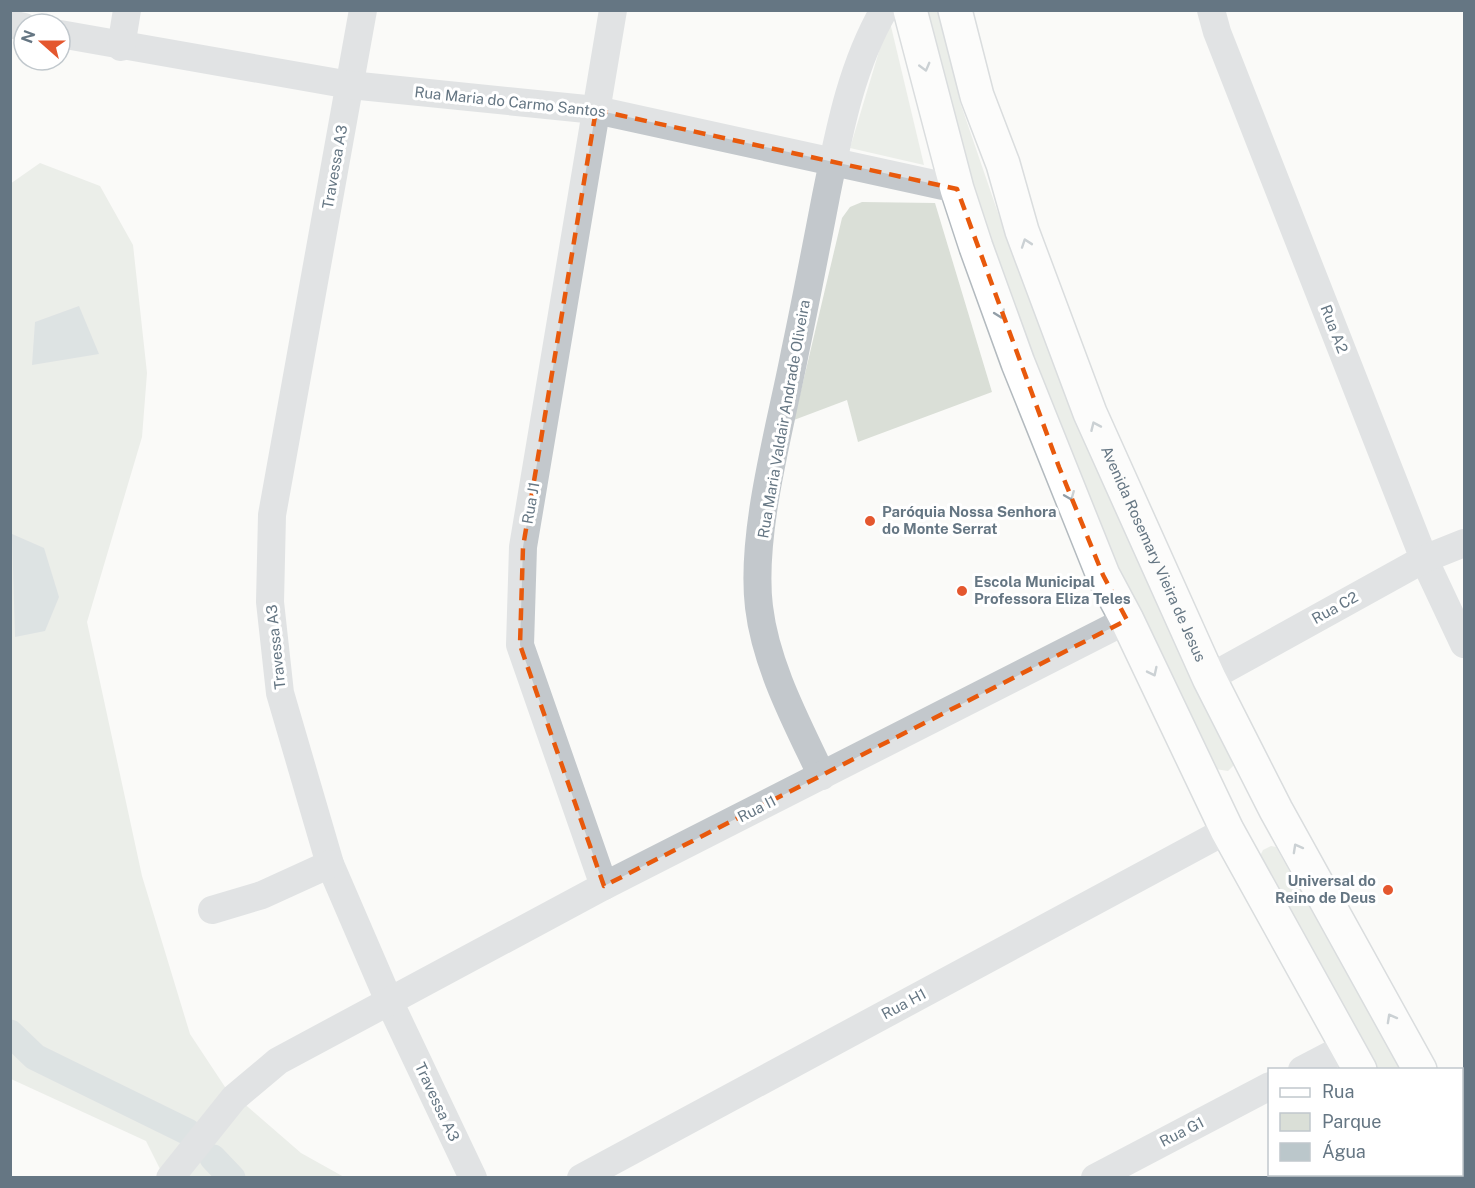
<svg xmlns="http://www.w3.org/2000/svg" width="1475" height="1188" font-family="'Public Sans',sans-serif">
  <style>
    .green { fill: #dadfd7 }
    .water { fill: #bbc7cb }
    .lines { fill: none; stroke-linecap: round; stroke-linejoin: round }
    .canal { stroke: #bbc7cb; stroke-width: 27 }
    .secondary-casing { stroke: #b3babf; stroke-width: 36 }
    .street { stroke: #c3c8cc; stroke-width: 28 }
    .secondary { stroke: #fff; stroke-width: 33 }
    .oneway { stroke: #939fa8 }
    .marked { fill: none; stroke: #e8590c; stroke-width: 4.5; stroke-dasharray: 12 8; stroke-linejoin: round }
    .poi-dot { fill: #e4572e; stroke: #fff; stroke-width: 2 }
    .labels { text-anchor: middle; stroke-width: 6; stroke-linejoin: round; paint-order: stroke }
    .street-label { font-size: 15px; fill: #657683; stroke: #fff }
    .poi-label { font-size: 15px; font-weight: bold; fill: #657683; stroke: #fff; text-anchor: start }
  </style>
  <rect width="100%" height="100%" fill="#fafaf8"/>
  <!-- green -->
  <g class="green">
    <path d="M923 11H941L960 102 1010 248 1119 519 1237 762 1228 771 1215 769 1106 541 1064 439 956 145Z"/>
    <path d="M889 18 924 165 850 148Z"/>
    <path d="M40 163 100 186 133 245 147 373 142 437 87 622 142 876 190 1034 225 1087 301 1153 344 1177H164L146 1141 11 1079 10 184Z"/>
    <path d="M862 202 935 203 992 392 858 442 847 400 794 420 842 218 850 207Z"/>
    <path d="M1271 846 1276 847 1400 1069H1373L1260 856 1263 850Z"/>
  </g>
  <!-- water -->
  <g class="water">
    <path d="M79 306 99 354 32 365 35 322Z"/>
    <path d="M12 534 44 548 59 597 45 631 15 637Z"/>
  </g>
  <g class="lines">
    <!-- canal -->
    <g class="canal">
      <path d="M10 1033 35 1057 188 1132"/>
      <path d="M213 1158 232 1178"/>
    </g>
    <!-- secondary casing -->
    <g class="secondary-casing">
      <g id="secondary">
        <path d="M910 10 957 189 976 247 1018 363 1103 575 1127 620 1227 830 1360 1070"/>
        <path id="s1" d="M955 10 977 96 1003 164 1022 231 1090 413 1209 678 1276 810 1420 1070"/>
        <path d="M1462 1144 1464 1150"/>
        <path d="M1415 1174 1416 1178"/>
      </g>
    </g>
    <!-- street -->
    <g class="street">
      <path d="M363 10 272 515 270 602 280 693 330 864 389 1001 473 1178"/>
      <path d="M1211 10 1217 32 1424 559 1464 644"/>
      <path d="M10 24 24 27"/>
      <path d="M60 34 350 85 596 110 957 189"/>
      <path d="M121 47 127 10"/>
      <path d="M1209 678 1424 559 1464 543"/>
      <path d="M822 776C797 723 766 666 759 607 750 533 781 425 795 352 806 300 816 248 826 196 839 132 851 67 884 10"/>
      <path d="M604 886 520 645 523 547 613 10"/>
      <path d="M212 910 262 895 330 864"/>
      <path d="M1302 1070 1348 1046"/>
      <path d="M170 1178 234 1098 278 1061 604 886 1127 620"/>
      <path d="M581 1178 1227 830"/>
      <path d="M1095 1178 1270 1086"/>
    </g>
    <!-- secondary -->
    <use href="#secondary" class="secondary"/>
  </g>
  <!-- one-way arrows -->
  <defs><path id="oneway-chevron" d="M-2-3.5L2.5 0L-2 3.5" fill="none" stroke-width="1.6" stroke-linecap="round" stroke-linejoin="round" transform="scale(1.5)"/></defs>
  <g class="oneway">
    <use href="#oneway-chevron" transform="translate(925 67) rotate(75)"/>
    <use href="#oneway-chevron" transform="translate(1026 243) rotate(-109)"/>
    <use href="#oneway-chevron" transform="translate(1000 314) rotate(70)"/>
    <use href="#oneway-chevron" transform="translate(1095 426) rotate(-114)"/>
    <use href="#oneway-chevron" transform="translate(1070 496) rotate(68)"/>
    <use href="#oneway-chevron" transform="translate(1153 672) rotate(64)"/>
    <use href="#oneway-chevron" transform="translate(1297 848) rotate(-119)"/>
    <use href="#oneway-chevron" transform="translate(1391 1018) rotate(-119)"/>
  </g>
  <!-- marked area -->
  <path d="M0 0H1475V1188H0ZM596 110 957 189 1059 467 1103 575 1127 620 604 886 520 645 523 547Z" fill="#fafaf8" fill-opacity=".55" fill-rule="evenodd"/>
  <path class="marked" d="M596 110 957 189 1059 467 1103 575 1127 620 604 886 520 645 523 547Z"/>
  <!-- markers -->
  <g class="poi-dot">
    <circle cx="870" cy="521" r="6"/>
    <circle cx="962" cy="591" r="6"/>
    <circle cx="1388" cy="890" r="6"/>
  </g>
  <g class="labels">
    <!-- street labels -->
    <g class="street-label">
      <text transform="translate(510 102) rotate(6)" y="5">Rua Maria do Carmo Santos</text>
      <text transform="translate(335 167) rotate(-80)" y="5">Travessa A3</text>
      <text transform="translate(1334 329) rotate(69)" y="5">Rua A2</text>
      <text transform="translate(784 419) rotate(-80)" y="5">Rua Maria Valdair Andrade Oliveira</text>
      <text transform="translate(531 503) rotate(-80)" y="5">Rua J1</text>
      <text dy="5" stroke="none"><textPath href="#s1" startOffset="580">Avenida Rosemary Vieira de Jesus</textPath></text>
      <text transform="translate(1335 608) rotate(-29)" y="5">Rua C2</text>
      <text transform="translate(276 647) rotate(-96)" y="5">Travessa A3</text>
      <text transform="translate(757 809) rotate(-27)" y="5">Rua I1</text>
      <text transform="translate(904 1004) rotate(-28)" y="5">Rua H1</text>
      <text transform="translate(437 1102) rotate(65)" y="5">Travessa A3</text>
      <text transform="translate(1182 1132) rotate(-27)" y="5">Rua G1</text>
    </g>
    <!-- poi labels -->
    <g class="poi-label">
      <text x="882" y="517">Paróquia Nossa Senhora<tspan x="882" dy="17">do Monte Serrat</tspan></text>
      <text x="974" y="587">Escola Municipal<tspan x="974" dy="17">Professora Eliza Teles</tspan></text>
      <text x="1376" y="886" text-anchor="end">Universal do<tspan x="1376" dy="17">Reino de Deus</tspan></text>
    </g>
  </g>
  <!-- border -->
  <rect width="1475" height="1188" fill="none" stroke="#657683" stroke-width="24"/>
  <!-- legend -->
  <rect x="1268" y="1068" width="195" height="108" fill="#ffffff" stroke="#c1c8cd" stroke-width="1.5"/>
  <rect x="1280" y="1088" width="30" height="9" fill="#ffffff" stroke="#c1c8cd" stroke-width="1.5"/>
  <text x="1322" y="1098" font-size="18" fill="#657683">Rua</text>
  <rect x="1280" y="1113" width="30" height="18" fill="#dadfd7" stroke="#c1c8cd" stroke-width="1.5"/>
  <text x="1322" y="1128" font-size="18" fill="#657683">Parque</text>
  <rect x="1280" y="1143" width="30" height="18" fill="#bbc7cb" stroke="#c1c8cd" stroke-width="1.5"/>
  <text x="1322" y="1158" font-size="18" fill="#657683">Água</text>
  <!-- north arrow -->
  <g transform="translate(42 42) rotate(291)"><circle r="28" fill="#ffffff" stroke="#c1c8cd" stroke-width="1.5"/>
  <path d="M0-4.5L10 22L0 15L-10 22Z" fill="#e4572e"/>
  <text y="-9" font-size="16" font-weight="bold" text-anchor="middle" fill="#657683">N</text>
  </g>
</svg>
